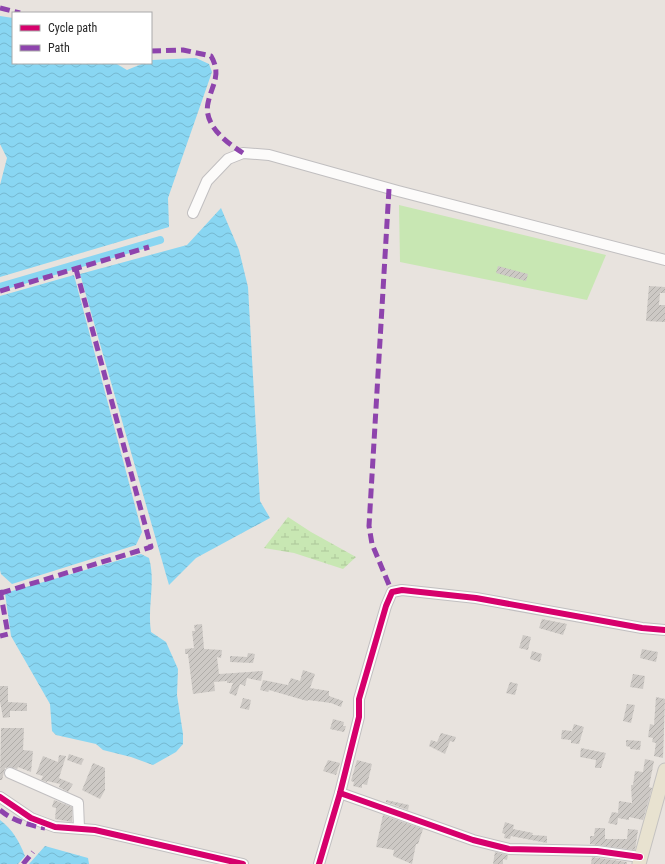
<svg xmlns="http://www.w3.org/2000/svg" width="665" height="864" font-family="'Roboto Condensed',sans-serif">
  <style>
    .wetland { fill: url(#wetland-marsh) }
    .park { fill: #c8e7b3 }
    .water { fill: url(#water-waves) }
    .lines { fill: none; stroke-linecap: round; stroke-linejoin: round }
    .canal { stroke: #89d6f2; stroke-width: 8 }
    .building { fill: url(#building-hatch) }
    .minor-casing { stroke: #c1bfc0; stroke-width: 12 }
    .major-casing { stroke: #c4c2c0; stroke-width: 15 }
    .minor { stroke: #fcfbfa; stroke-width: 10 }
    .major { stroke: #e8e2d0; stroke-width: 13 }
    .quiet { stroke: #8e44ad; stroke-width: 5; stroke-dasharray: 10 5; stroke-linecap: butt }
    .cycleway-casing { stroke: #fff; stroke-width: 8 }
    .cycleway { stroke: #d6006c; stroke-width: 6 }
  </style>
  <defs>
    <pattern id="wetland-marsh" width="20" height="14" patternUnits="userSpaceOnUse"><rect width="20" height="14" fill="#c8e7b3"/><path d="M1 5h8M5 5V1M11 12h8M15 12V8" fill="none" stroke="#acc69a"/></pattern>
    <pattern id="water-waves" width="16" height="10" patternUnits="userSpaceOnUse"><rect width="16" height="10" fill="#89d6f2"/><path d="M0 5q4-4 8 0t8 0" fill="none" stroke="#76b8d0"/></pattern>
    <pattern id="building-hatch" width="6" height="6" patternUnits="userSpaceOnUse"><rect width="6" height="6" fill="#cdc9c5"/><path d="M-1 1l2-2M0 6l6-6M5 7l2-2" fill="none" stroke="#b0ada9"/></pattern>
  </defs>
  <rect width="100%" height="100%" fill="#e8e3de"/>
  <!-- wetland -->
  <path class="wetland" d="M288 517 311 532 356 557 343 569 294 553 264 548Z"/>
  <!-- park -->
  <path class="park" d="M399 205 606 255 587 300 400 262Z"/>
  <!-- water -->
  <g class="water">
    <path d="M0 16 13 18V63H115L127 70 144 63H151L152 60 196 58 209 64 212 72 168 198 169 227 0 277V185L7 158 0 144Z"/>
    <path d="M221 208 239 250 248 287 260 501 270 518 196 558 169 585 80 274 187 245Z"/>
    <path d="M74 275 142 532 136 545 12 584 1 574 0 570V296Z"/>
    <path d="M141 554 149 558C156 583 147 607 151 632L166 642 178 669 177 695 183 734V744L176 752 153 765 131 757 103 750 96 744 56 735 52 731 50 704 11 636 5 593Z"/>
    <path d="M0 820C13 830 19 841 25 856L18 864H0Z"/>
    <path d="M45 846 88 858 89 864H29Z"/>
  </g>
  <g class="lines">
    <!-- canal -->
    <path class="canal" d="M0 287 160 240"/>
  </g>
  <!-- building -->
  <g class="building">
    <path d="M498 266 528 274 526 281 496 273Z"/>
    <path d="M649 286 665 287V293H660L659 305H665V322L646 321Z"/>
    <path d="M542 619 567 624 563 635 539 628Z"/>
    <path d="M202 624 204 649 222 650 221 658 217 657 219 674 263 671 261 681 247 678 245 686 240 684 236 696 229 693 233 683H227V681L214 682 215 691 193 694 188 654H185V649L194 648 192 631H195L194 625Z"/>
    <path d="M523 635 531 637 528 650 519 648Z"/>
    <path d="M642 649 658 652 656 662 640 658Z"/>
    <path d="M532 651 542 654 540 662 530 659Z"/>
    <path d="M248 653 255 654 253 663 230 662V656L247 657Z"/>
    <path d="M303 670 315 674 310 688 329 691V696L343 701 341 707 331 703 308 700 307 701 269 690 268 692 260 690 263 680 288 685 291 678 300 681Z"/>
    <path d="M633 674 645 676 643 689 630 687Z"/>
    <path d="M510 682 518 684 515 695 506 693Z"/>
    <path d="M0 686H8V702L27 703V711H10V717L3 718 0 701Z"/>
    <path d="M656 697 665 699 663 758 654 756 656 743 652 742 653 738 648 737 650 724 654 725Z"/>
    <path d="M243 698 251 700 249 710 240 708Z"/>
    <path d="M627 704 635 705 631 723 623 721Z"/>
    <path d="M333 719 344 722 343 726H346L344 732 330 729Z"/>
    <path d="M574 724 584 727 579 744 571 743V740L561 739 562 730 572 731Z"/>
    <path d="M1 728H24L23 750 33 751 31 772 18 767 17 769 9 767 5 768 2 780H0Z"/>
    <path d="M441 733 456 737 454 742 450 741 445 754 429 746 431 740 437 742Z"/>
    <path d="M626 740 641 741 640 750 630 749V747L626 746Z"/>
    <path d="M581 748 606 753 601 768H595L596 760 580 757Z"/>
    <path d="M69 754 84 759 81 765 67 760Z"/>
    <path d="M59 755 66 756 59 778 73 784 68 792 59 787 60 784 47 781V782L41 780 43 776 36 774 43 756 58 762Z"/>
    <path d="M645 759 654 761 649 787 652 788 643 820 629 817V820L618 818 617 825 608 823 612 812 618 813 619 801 632 803 631 785H633L635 771 643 772Z"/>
    <path d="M328 760 340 763 336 775 323 771Z"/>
    <path d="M357 760 372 764 367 785 362 784V788L353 786 354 782 351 781Z"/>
    <path d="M93 763 105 768V790L100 799 82 790Z"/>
    <path d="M54 800 72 807V822L55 819 56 808 52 807Z"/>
    <path d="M386 800 409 805 408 810 386 802Z"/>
    <path d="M383 815 423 829 418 844H416L412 864 393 856 394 850 376 847Z"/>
    <path d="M505 822 514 825 513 829 533 833 532 835 547 836V843L511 836 510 839 504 838 505 834 502 833Z"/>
    <path d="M595 828H605V839H627L628 829 638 830 635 850 590 844V836H594Z"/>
    <path d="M495 852 508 855 507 860 503 859V864H493Z"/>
    <path d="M592 857 627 862V864H591Z"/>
  </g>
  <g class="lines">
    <!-- minor casing -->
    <g class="minor-casing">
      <g id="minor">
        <path d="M193 213 207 181 228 159 243 153 269 155 398 191 665 260"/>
        <path d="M10 773 78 803 79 828"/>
        <path d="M340 793 473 840 509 849 597 851 640 857"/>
        <path d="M0 797 31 818 55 827 95 830 243 864"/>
        <path d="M319 864 340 793 359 717V699L386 606 392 592 402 590 476 598 642 628 665 630"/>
      </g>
    </g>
    <!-- major casing -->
    <g class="major-casing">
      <path id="major" d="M639 864 665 770"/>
    </g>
    <!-- minor -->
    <use href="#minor" class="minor"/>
    <!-- major -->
    <use href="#major" class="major"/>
    <!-- quiet -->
    <g class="quiet">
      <path d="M0 8 20 13"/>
      <path d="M151 51 183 50 211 56C222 75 212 84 208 103 203 125 227 143 243 153"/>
      <path d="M389 189 369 526 372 544 392 592"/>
      <path d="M0 291 149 247"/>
      <path d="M0 590 8 634 0 636"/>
      <path d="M1 593 151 547 76 269"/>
      <path d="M0 810C13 821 29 825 45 828"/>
      <path d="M23 864 33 852"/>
    </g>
    <!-- cycleway casing -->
    <g class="cycleway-casing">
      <g id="cycleway">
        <path d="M340 793 473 840 509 849 597 851 640 857"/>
        <path d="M0 797 31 818 55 827 95 830 243 864"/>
        <path d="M319 864 340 793 359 717V699L386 606 392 592 402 590 476 598 642 628 665 630"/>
      </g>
    </g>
    <!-- cycleway -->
    <use href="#cycleway" class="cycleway"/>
  </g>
  <!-- legend -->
  <rect x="12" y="12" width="140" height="52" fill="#ffffff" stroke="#a9a9a9"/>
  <rect x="20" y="25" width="20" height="6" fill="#d6006c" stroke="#a9a9a9"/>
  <text x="48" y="32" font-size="12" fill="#292929">Cycle path</text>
  <rect x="20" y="45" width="20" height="6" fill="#8e44ad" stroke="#a9a9a9"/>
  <text x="48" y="52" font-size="12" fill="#292929">Path</text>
</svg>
